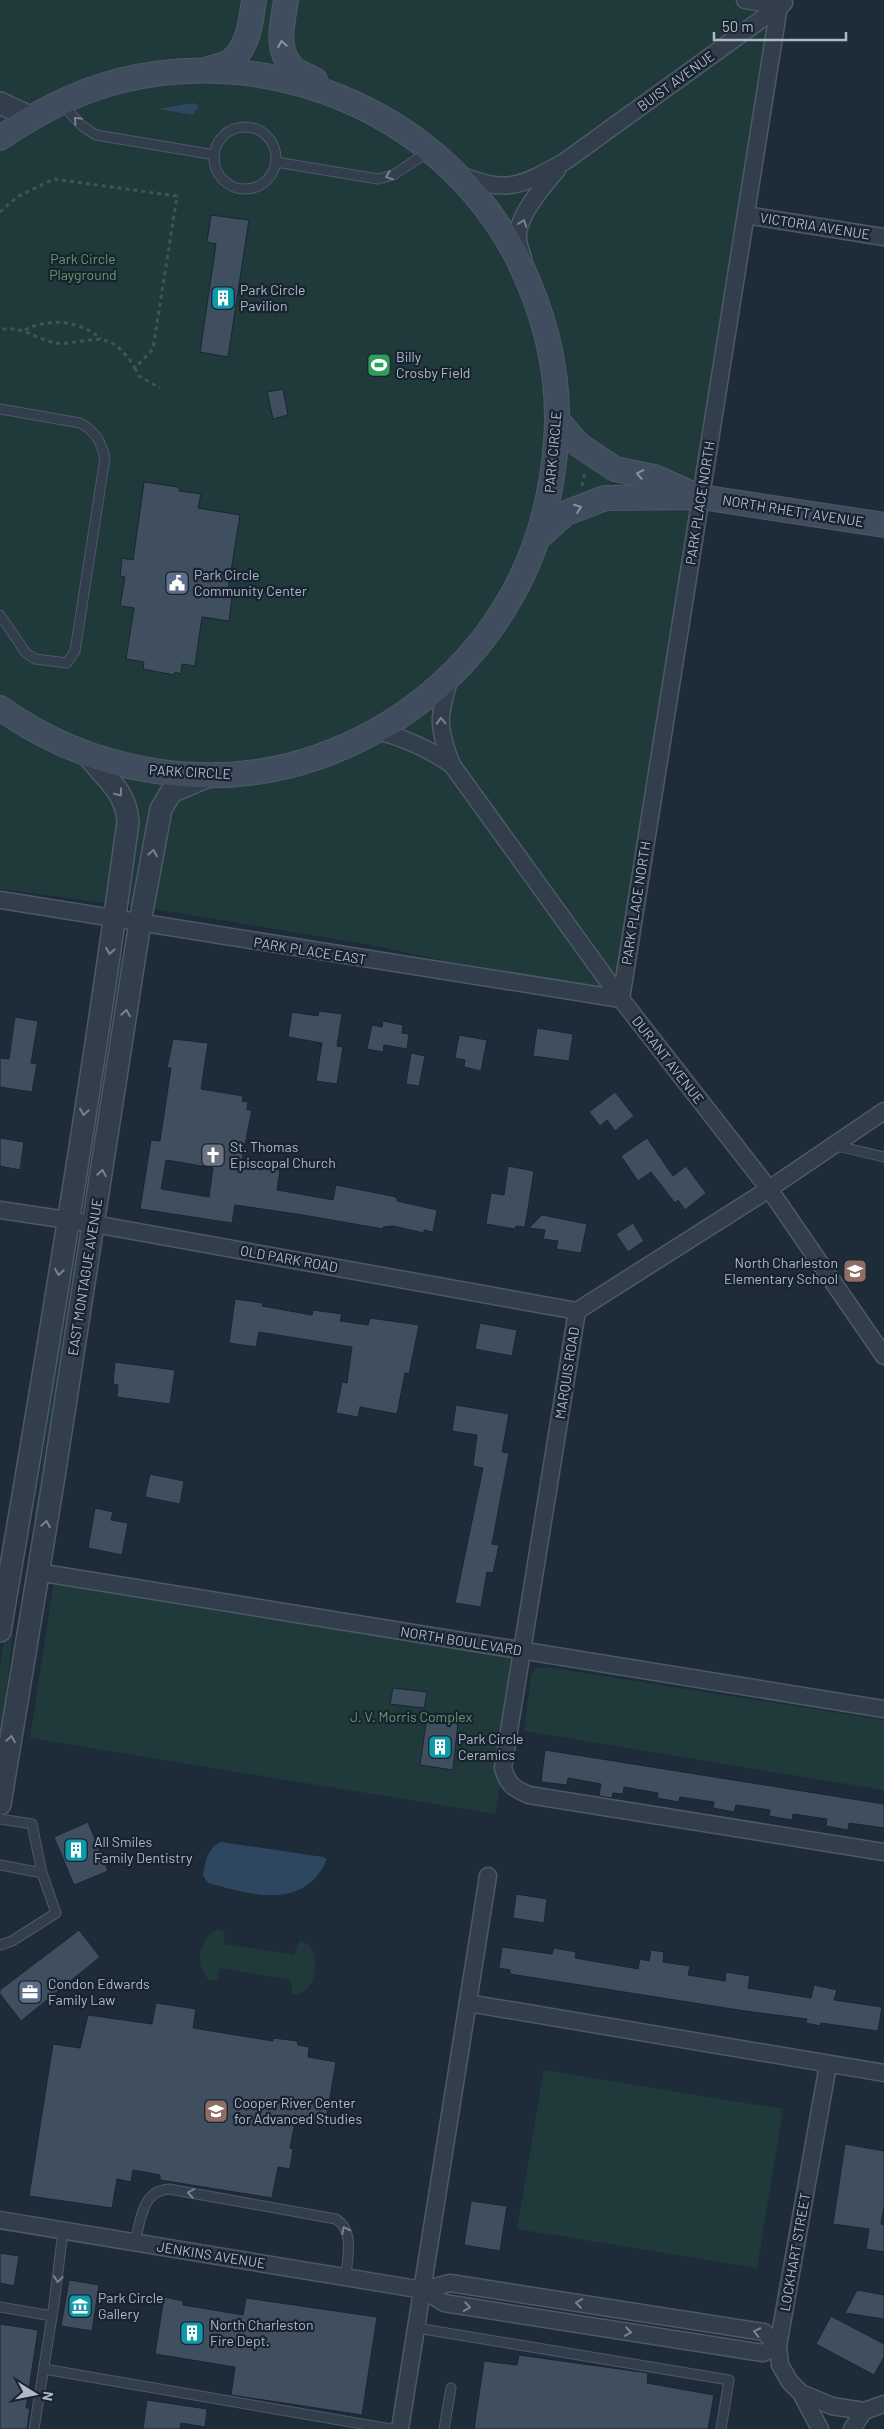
<svg xmlns="http://www.w3.org/2000/svg" width="884" height="2429" font-family="Barlow,sans-serif">
  <style>
    .green { fill: #203a3b }
    .water { fill: #2e4761 }
    .building { fill: #3f4f60; stroke: #1a2531; fill-rule: evenodd }
    .lines { fill: none; stroke-linecap: round; stroke-linejoin: round }
    .service-casing { stroke: #4d5965; stroke-width: 11 }
    .minor-casing { stroke: #4d5965; stroke-width: 19 }
    .tertiary-casing { stroke: #4d5965; stroke-width: 24 }
    .secondary-casing { stroke: #4d5965; stroke-width: 26 }
    .path { stroke: #3b5656; stroke-width: 3; stroke-dasharray: 4 4; stroke-linecap: butt }
    .service { stroke: #323e4b; stroke-width: 9 }
    .minor { stroke: #323e4b; stroke-width: 16 }
    .tertiary { stroke: #323e4b; stroke-width: 21 }
    .secondary { stroke: #404d5e; stroke-width: 24 }
    .oneway { stroke: #8793a2 }
    .oneway2 { stroke: #76828f }
    .labels { text-anchor: middle; stroke-width: 4.5; stroke-linejoin: round; paint-order: stroke }
    .street-label { font-size: 14px; fill: #adb9c7; stroke: #18232f }
    .park-label { font-size: 14px; fill: #629a6b; stroke: #18232f }
    .poi-label { font-size: 14px; fill: #adb9c7; stroke: #18232f; text-anchor: start }
  </style>
  <rect width="100%" height="100%" fill="#1e2c3a"/>
  <!-- green -->
  <g class="green">
    <path d="M0 0H744L779 6 621 999 366 944 167 911 0 889Z"/>
    <path d="M119 955 126 960 91 1186 84 1187Z"/>
    <path d="M75 1260 77 1261 41 1500 36 1516 34 1517 70 1268Z"/>
    <path d="M55 1575 522 1651 495 1814 30 1738Z"/>
    <path d="M12 1617 14 1623 3 1720 0 1724V1666L7 1619Z"/>
    <path d="M547 1667 884 1720V1790L524 1731 531 1675 535 1669Z"/>
    <path d="M218 1929 225 1933 223 1944 294 1955 299 1941C326 1944 317 1999 292 1994L291 1980 220 1968 217 1980 210 1981C194 1966 198 1938 218 1929Z"/>
    <path d="M544 2070 783 2109 757 2268 517 2229Z"/>
  </g>
  <!-- water -->
  <g class="water">
    <path d="M193 103 199 106 193 115 159 109Z"/>
    <path d="M221 1842 323 1857 327 1859C305 1911 252 1895 208 1883L203 1875C206 1860 207 1849 221 1842Z"/>
  </g>
  <!-- building -->
  <g class="building">
    <path d="M211 215 249 220 228 357 200 352 216 244 207 242Z"/>
    <path d="M283 389 288 415 273 419 267 392Z"/>
    <path d="M144 482 179 487V491L201 494 198 508 240 515 228 590H233L229 621 202 617 195 666 182 664 181 674 175 672 174 675 143 669 144 662 126 659 134 608 120 606 125 577 120 576 122 558 133 560Z"/>
    <path d="M319 1011 342 1014 337 1046 343 1047 337 1084 316 1081 322 1043 288 1037 292 1012 318 1016Z"/>
    <path d="M15 1017 38 1021 31 1063 37 1064 32 1092 0 1087V1058L9 1059Z"/>
    <path d="M383 1021 403 1025 402 1033 409 1034 407 1049 384 1045 383 1052 367 1049 372 1025 382 1027Z"/>
    <path d="M537 1028 573 1034 569 1061 533 1056Z"/>
    <path d="M459 1035 487 1040 481 1071 464 1067 465 1060 455 1058Z"/>
    <path d="M173 1039 208 1043 201 1089 243 1096 242 1101 248 1102 247 1110H252L242 1159 270 1163 269 1168 280 1170 277 1190 333 1200 336 1185 392 1196 397 1198V1201L437 1210 433 1232 424 1230V1233L393 1226 383 1227V1229L303 1215 235 1205 232 1223 140 1209 151 1140 160 1141 171 1068H167ZM166 1160 213 1168 209 1197 161 1189Z"/>
    <path d="M411 1053 425 1056 419 1086 406 1084Z"/>
    <path d="M615 1092 634 1116 615 1131 607 1120 600 1126 589 1112Z"/>
    <path d="M0 1138 24 1142 20 1170 0 1166Z"/>
    <path d="M647 1138 673 1176 686 1166 706 1193 685 1210 678 1200 675 1203 651 1172 638 1181 621 1156Z"/>
    <path d="M508 1166 534 1171 525 1227 516 1226 515 1229 486 1224 491 1193 504 1195Z"/>
    <path d="M542 1215 587 1224 581 1253 556 1249 558 1241 543 1239 545 1230 529 1228Z"/>
    <path d="M633 1223 644 1241 628 1252 616 1234Z"/>
    <path d="M235 1299 263 1303 262 1306 312 1315 313 1310 342 1314 340 1321 368 1325 370 1318 419 1325 409 1374 405 1373 397 1414 360 1407 358 1417 336 1413 342 1382 347 1383 352 1347 259 1332 256 1347 229 1343Z"/>
    <path d="M480 1323 517 1330 512 1356 475 1349Z"/>
    <path d="M115 1362 175 1370 170 1404 117 1397 118 1385 113 1384Z"/>
    <path d="M456 1405 509 1414 502 1452 509 1453 492 1544 499 1545 493 1573 487 1572 481 1607 455 1603 483 1468 473 1466 477 1435 452 1431Z"/>
    <path d="M150 1474 184 1481 180 1504 145 1497Z"/>
    <path d="M95 1508 113 1512 111 1520 128 1523 122 1555 88 1548Z"/>
    <path d="M393 1688 427 1692 424 1708 390 1704Z"/>
    <path d="M427 1717 458 1722 453 1770 420 1765Z"/>
    <path d="M545 1750 884 1804V1828L849 1823 848 1830 826 1826 827 1819 793 1814 792 1820 769 1816 770 1810 736 1805 734 1812 713 1808 714 1802 680 1797 679 1802 657 1798 658 1793 624 1787 623 1794 613 1793 612 1798 599 1796 601 1784 568 1778 567 1785 541 1782Z"/>
    <path d="M88 1822 108 1871 74 1885 54 1837Z"/>
    <path d="M516 1894 547 1899 544 1923 513 1918Z"/>
    <path d="M79 1930 100 1957 21 2021 0 1994V1990Z"/>
    <path d="M502 1947 552 1954 554 1948 576 1952 575 1958 638 1969 640 1959 649 1961 651 1950 664 1952 663 1962 690 1966 688 1975 725 1981 726 1972 750 1976 748 1988 811 1998 814 1985 837 1990 834 2000 882 2007 878 2031 821 2023 820 2026 806 2023 807 2019 745 2011 510 1974V1970L499 1968Z"/>
    <path d="M156 2003 196 2009 193 2028 273 2041V2038L297 2041 298 2045 309 2047 308 2057 336 2062 325 2127 295 2122 290 2148 293 2149 290 2169 278 2167 272 2198 160 2180V2175L133 2170 131 2182 117 2179 112 2208 29 2196 53 2044 80 2048 88 2015 152 2024Z"/>
    <path d="M845 2144 884 2151V2206L881 2224 884 2225V2252L866 2249 869 2229 833 2224Z"/>
    <path d="M471 2201 507 2206 500 2251 464 2245Z"/>
    <path d="M0 2253 19 2256 14 2286 0 2283Z"/>
    <path d="M69 2280 99 2285 92 2331 61 2326Z"/>
    <path d="M857 2290 884 2295V2319L845 2313Z"/>
    <path d="M164 2297 183 2301V2305L243 2315 246 2298 377 2317 362 2415 231 2395 235 2367 155 2354Z"/>
    <path d="M831 2316 884 2344V2357L874 2375 816 2344Z"/>
    <path d="M0 2324 38 2330 26 2408H30L27 2429H0Z"/>
    <path d="M519 2355 648 2373 647 2383 714 2395 708 2429H474L484 2361 517 2365Z"/>
    <path d="M147 2400 207 2409 205 2427 181 2423 180 2429H143Z"/>
  </g>
  <g class="lines">
    <!-- service casing -->
    <g class="service-casing">
      <g id="service">
        <path d="M62 104 82 126 96 135 215 155"/>
        <circle cx="245" cy="158" r="31"/>
        <path d="M276 162 378 179 393 175 428 152"/>
        <path d="M0 409 80 423C95 431 101 441 105 458L75 651 67 663 35 659 26 653 0 615"/>
        <path d="M833 1145 884 1157"/>
        <path d="M0 1819 32 1824 42 1873 56 1913 12 1941 0 1945"/>
        <path d="M0 1865 42 1873"/>
        <path d="M135 2243C140 2222 142 2190 169 2189L336 2219C355 2231 347 2257 346 2277"/>
        <path d="M0 2307 52 2316"/>
        <path d="M417 2328 729 2380 721 2429"/>
        <path d="M44 2369 391 2429"/>
        <path d="M34 2429 54 2304 63 2231"/>
        <path d="M444 2429 451 2388"/>
      </g>
    </g>
    <!-- minor casing -->
    <g class="minor-casing">
      <g id="minor">
        <path d="M458 174C507 194 519 187 564 162L784 3"/>
        <path d="M746 215 884 237"/>
        <path d="M523 258C521 252 518 244 518 238 516 217 544 185 557 170"/>
        <path d="M450 678C438 716 437 727 452 765L621 999 769 1189 884 1356"/>
        <path d="M377 731C405 738 428 748 452 765"/>
        <path d="M0 900 621 999 779 6 745 0"/>
        <path d="M884 1111 769 1189 577 1311 503 1768C508 1785 513 1788 529 1795L884 1852"/>
        <path d="M0 1210 94 1224 577 1311"/>
        <path d="M37 1572 884 1709"/>
        <path d="M468 2003 884 2073"/>
        <path d="M0 2220 423 2290 444 2303 763 2353 778 2346 764 2332 450 2283 423 2290"/>
        <path d="M801 2393 832 2406 864 2411 884 2404"/>
        <path d="M400 2429 488 1876"/>
        <path d="M820 2429 801 2393 790 2382 780 2365 778 2346 828 2065"/>
        <path d="M852 2429 864 2411"/>
      </g>
    </g>
    <!-- tertiary casing -->
    <g class="tertiary-casing">
      <g id="tertiary">
        <path d="M0 103 30 117"/>
        <path d="M0 1631C46 1362 91 1092 128 822 126 791 106 779 88 755"/>
        <path d="M0 1804 52 1489 140 922 161 809 171 792 209 776"/>
      </g>
    </g>
    <!-- secondary casing -->
    <g class="secondary-casing">
      <g id="secondary">
        <path d="M286 0C283 21 275 48 291 66 296 72 308 76 315 80"/>
        <path d="M209 69C215 67 225 65 231 61 249 46 251 21 254 0"/>
        <path d="M0 138C37 113 75 92 119 81 275 42 446 115 519 261 546 317 561 379 556 441 552 497 539 548 511 597 469 672 400 728 318 757 212 794 91 773 0 708"/>
        <path d="M558 421 579 445 615 469 654 477 690 493"/>
        <path d="M539 537 566 513 605 498 701 497 884 525"/>
      </g>
    </g>
    <!-- path -->
    <g class="path">
      <path d="M0 212 17 197 54 179 177 196 153 349 135 368C129 358 118 344 107 341 95 336 71 345 56 343 37 340 20 324 0 330"/>
      <path d="M25 330C48 317 82 321 101 339"/>
      <path d="M135 368 139 376 160 388"/>
      <path d="M582 486 585 473"/>
    </g>
    <!-- service -->
    <use href="#service" class="service"/>
    <!-- minor -->
    <use href="#minor" class="minor"/>
    <!-- tertiary -->
    <use href="#tertiary" class="tertiary"/>
    <!-- secondary -->
    <use href="#secondary" class="secondary"/>
  </g>
  <!-- one-way arrows -->
  <defs><path id="oneway-chevron" d="M-2-3.5L2.5 0L-2 3.5" fill="none" stroke-width="1.6" stroke-linecap="round" stroke-linejoin="round" transform="scale(1.25)"/></defs>
  <g class="oneway">
    <use href="#oneway-chevron" transform="translate(282 44) rotate(-100)"/>
    <use href="#oneway-chevron" transform="translate(640 474) rotate(-169)"/>
    <use href="#oneway-chevron" transform="translate(578 508) rotate(-21)"/>
  </g>
  <g class="oneway2">
    <use href="#oneway-chevron" transform="translate(77 120) rotate(-133)"/>
    <use href="#oneway-chevron" transform="translate(389 176) rotate(159)"/>
    <use href="#oneway-chevron" transform="translate(523 223) rotate(-70)"/>
    <use href="#oneway-chevron" transform="translate(441 721) rotate(-92)"/>
    <use href="#oneway-chevron" transform="translate(119 793) rotate(53)"/>
    <use href="#oneway-chevron" transform="translate(153 853) rotate(-79)"/>
    <use href="#oneway-chevron" transform="translate(110 951) rotate(99)"/>
    <use href="#oneway-chevron" transform="translate(126 1013) rotate(-81)"/>
    <use href="#oneway-chevron" transform="translate(84 1112) rotate(99)"/>
    <use href="#oneway-chevron" transform="translate(102 1173) rotate(-81)"/>
    <use href="#oneway-chevron" transform="translate(59 1272) rotate(99)"/>
    <use href="#oneway-chevron" transform="translate(46 1524) rotate(-80)"/>
    <use href="#oneway-chevron" transform="translate(11 1739) rotate(-81)"/>
    <use href="#oneway-chevron" transform="translate(191 2193) rotate(-170)"/>
    <use href="#oneway-chevron" transform="translate(345 2230) rotate(-117)"/>
    <use href="#oneway-chevron" transform="translate(58 2279) rotate(97)"/>
    <use href="#oneway-chevron" transform="translate(579 2303) rotate(-171)"/>
    <use href="#oneway-chevron" transform="translate(467 2307) rotate(9)"/>
    <use href="#oneway-chevron" transform="translate(628 2332) rotate(9)"/>
    <use href="#oneway-chevron" transform="translate(757 2332) rotate(-168)"/>
  </g>
  <!-- icons -->
  <defs>
    <g id="building-square" transform="scale(1.25)"><rect x="-9" y="-9" width="18" height="18" rx="4" fill="#0f9aa8" stroke="#18232f"/><path d="M-4-6H4V6H1V3H-1V6H-4ZM-2.5-4.3h1.7v1.8h-1.7ZM.8-4.3h1.7v1.8H.8ZM-2.5-1h1.7V.8h-1.7ZM.8-1h1.7V.8H.8Z" fill="#fff"/></g>
    <g id="stadium-square" transform="scale(1.25)"><rect x="-9" y="-9" width="18" height="18" rx="4" fill="#2e9e5b" stroke="#18232f"/><path d="M0-5a6.5 5 0 1 0 0 10a6.5 5 0 1 0 0-10ZM-3.5-1.8h7v3.6h-7Z" fill="#fff"/></g>
    <g id="civic-square" transform="scale(1.25)"><rect x="-9" y="-9" width="18" height="18" rx="4" fill="#5c6f8a" stroke="#18232f"/><path d="M-.6-6.5H3V-4.5H.6V-3L4-1V1h2V6H-6V1h2V-1L-.6-3ZM-1.2 2.5V6h2.4V2.5Z" fill="#fff"/></g>
    <g id="church-square" transform="scale(1.25)"><rect x="-9" y="-9" width="18" height="18" rx="4" fill="#6b7280" stroke="#18232f"/><path d="M-1.2-6h2.4v3.5h3.3v2.4h-3.3V6h-2.4V-.1h-3.3v-2.4h3.3Z" fill="#fff"/></g>
    <g id="school-square" transform="scale(1.25)"><rect x="-9" y="-9" width="18" height="18" rx="4" fill="#8d6e63" stroke="#18232f"/><path d="M0-5L7-2L0 1L-7-2ZM-4 1L0 2.5L4 1V4Q0 6-4 4Z" fill="#fff"/></g>
    <g id="office-square" transform="scale(1.25)"><rect x="-9" y="-9" width="18" height="18" rx="4" fill="#5c6f8a" stroke="#18232f"/><path d="M-6-3h4V-5.5h4V-3h4V5H-6ZM-1-4.5V-3h2v-1.5ZM-6 0V1H6V0Z" fill="#fff"/></g>
    <g id="museum-square" transform="scale(1.25)"><rect x="-9" y="-9" width="18" height="18" rx="4" fill="#0f9aa8" stroke="#18232f"/><path d="M0-6L6-3V-2H-6V-3ZM-5-1h2V3h-2ZM-1-1h2V3h-2ZM3-1h2V3H3ZM-6 4H6V6H-6Z" fill="#fff"/></g>
  </defs>
  <g fill-rule="evenodd">
    <use href="#building-square" x="223" y="298"/>
    <use href="#stadium-square" x="379" y="365"/>
    <use href="#civic-square" x="177" y="583"/>
    <use href="#church-square" x="213" y="1155"/>
    <use href="#school-square" x="855" y="1271"/>
    <use href="#building-square" x="440" y="1747"/>
    <use href="#building-square" x="76" y="1850"/>
    <use href="#office-square" x="30" y="1992"/>
    <use href="#school-square" x="216" y="2111"/>
    <use href="#museum-square" x="80" y="2306"/>
    <use href="#building-square" x="192" y="2333"/>
  </g>
  <g class="labels">
    <!-- street labels -->
    <g class="street-label">
      <text transform="translate(676 81) rotate(-36)" y="5">BUIST AVENUE</text>
      <text transform="translate(815 226) rotate(9)" y="5">VICTORIA AVENUE</text>
      <text transform="translate(553 452) rotate(-85)" y="5">PARK CIRCLE</text>
      <text transform="translate(700 503) rotate(-81)" y="5">PARK PLACE NORTH</text>
      <text transform="translate(793 511) rotate(9)" y="5">NORTH RHETT AVENUE</text>
      <text transform="translate(190 772) rotate(3)" y="5">PARK CIRCLE</text>
      <text transform="translate(636 903) rotate(-81)" y="5">PARK PLACE NORTH</text>
      <text transform="translate(310 951) rotate(9)" y="5">PARK PLACE EAST</text>
      <text transform="translate(668 1060) rotate(52)" y="5">DURANT AVENUE</text>
      <text transform="translate(289 1259) rotate(10)" y="5">OLD PARK ROAD</text>
      <text transform="translate(85 1277) rotate(-81)" y="5">EAST MONTAGUE AVENUE</text>
      <text transform="translate(567 1373) rotate(-81)" y="5">MARQUIS ROAD</text>
      <text transform="translate(461 1641) rotate(9)" y="5">NORTH BOULEVARD</text>
      <text transform="translate(795 2252) rotate(-80)" y="5">LOCKHART STREET</text>
      <text transform="translate(211 2255) rotate(9)" y="5">JENKINS AVENUE</text>
    </g>
    <!-- park labels -->
    <g class="park-label">
      <text x="83" y="264">Park Circle<tspan x="83" dy="16">Playground</tspan></text>
      <text x="411" y="1722">J. V. Morris Complex</text>
    </g>
    <!-- poi labels -->
    <g class="poi-label">
      <text x="240" y="295">Park Circle<tspan x="240" dy="16">Pavilion</tspan></text>
      <text x="396" y="362">Billy<tspan x="396" dy="16">Crosby Field</tspan></text>
      <text x="194" y="580">Park Circle<tspan x="194" dy="16">Community Center</tspan></text>
      <text x="230" y="1152">St. Thomas<tspan x="230" dy="16">Episcopal Church</tspan></text>
      <text x="838" y="1268" text-anchor="end">North Charleston<tspan x="838" dy="16">Elementary School</tspan></text>
      <text x="458" y="1744">Park Circle<tspan x="458" dy="16">Ceramics</tspan></text>
      <text x="94" y="1847">All Smiles<tspan x="94" dy="16">Family Dentistry</tspan></text>
      <text x="48" y="1989">Condon Edwards<tspan x="48" dy="16">Family Law</tspan></text>
      <text x="234" y="2108">Cooper River Center<tspan x="234" dy="16">for Advanced Studies</tspan></text>
      <text x="98" y="2303">Park Circle<tspan x="98" dy="16">Gallery</tspan></text>
      <text x="210" y="2330">North Charleston<tspan x="210" dy="16">Fire Dept.</tspan></text>
    </g>
  </g>
  <!-- north arrow -->
  <g transform="translate(35 2394) rotate(100)" stroke="#18232f" stroke-width="4" paint-order="stroke">
  <path d="M0-4L9 19L0 12L-9 19Z" fill="#adb9c7"/>
  <text y="-8" font-size="14" font-weight="bold" text-anchor="middle" fill="#adb9c7">N</text>
  </g>
  <!-- scale -->
  <path d="M714 32v8h132v-8" fill="none" stroke="#adb9c7" stroke-width="2.5"/>
  <text x="722" y="32" font-size="15" fill="#adb9c7" stroke="#18232f" stroke-width="4" paint-order="stroke">50 m</text>
</svg>
